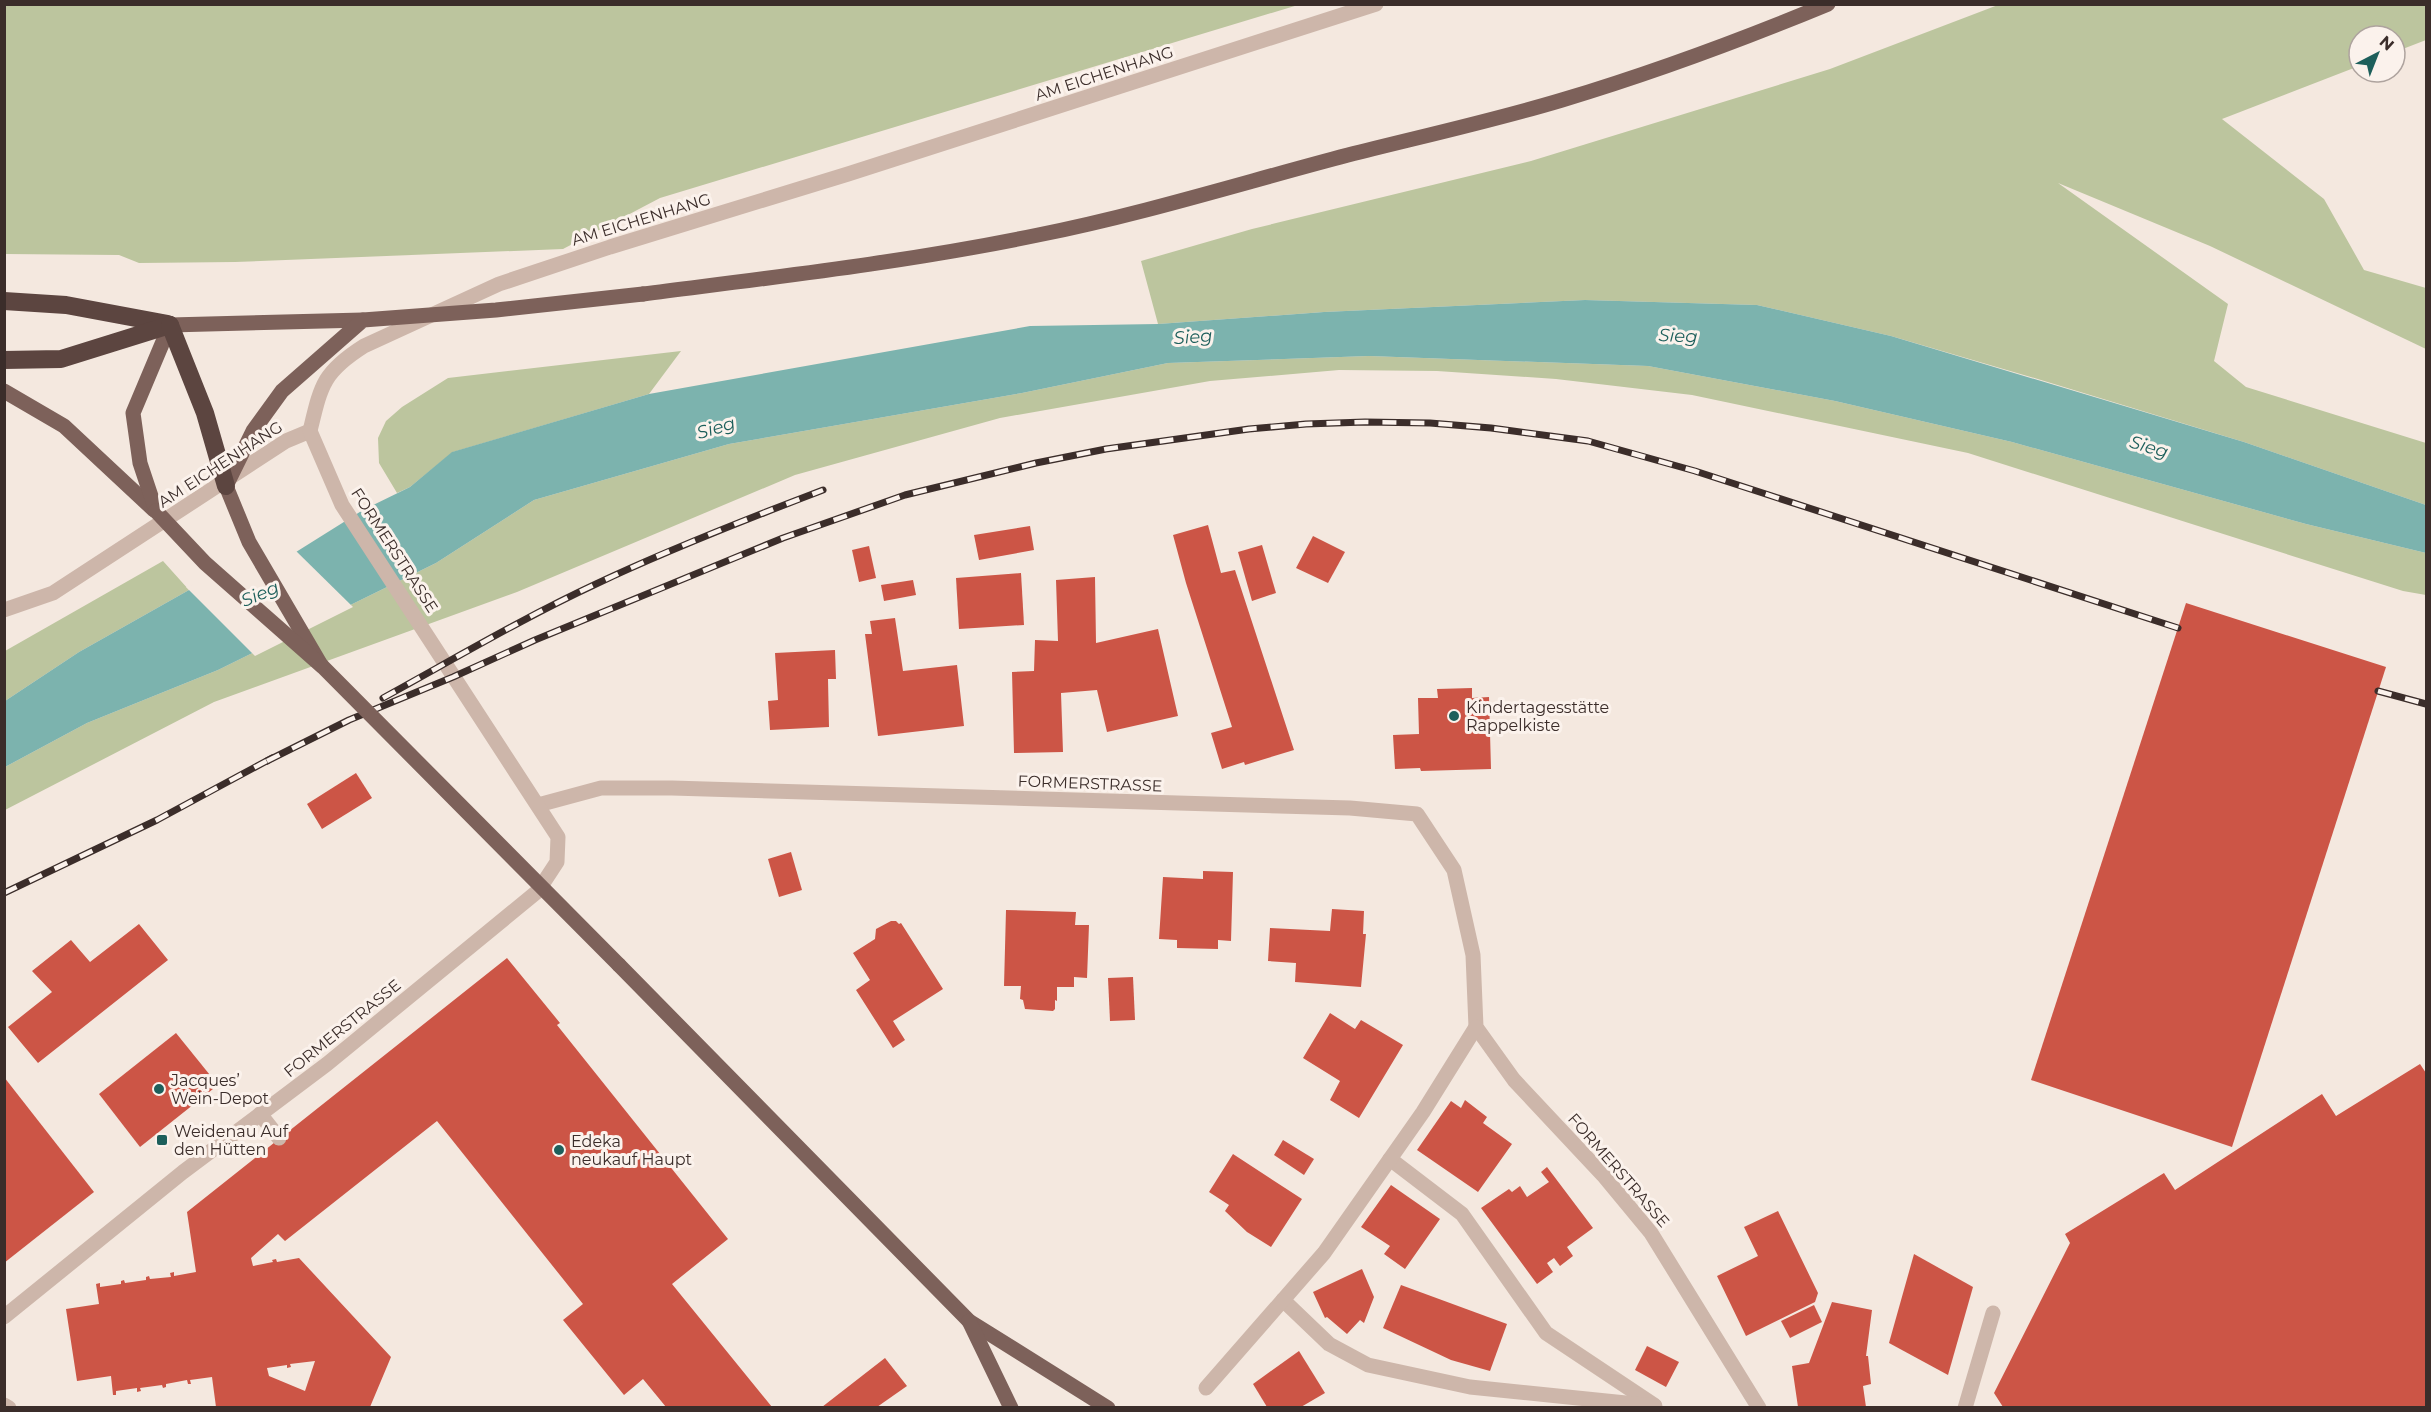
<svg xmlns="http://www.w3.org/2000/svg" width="2431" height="1412" font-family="Montserrat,sans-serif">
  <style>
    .green { fill: #bcc59e }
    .water { fill: #7cb3ae }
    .pier { fill: #f4e8df }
    .building { fill: #cc5546; fill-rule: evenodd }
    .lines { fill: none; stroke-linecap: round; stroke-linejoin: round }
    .lane { stroke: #cdb6aa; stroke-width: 15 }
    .street { stroke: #cdb6aa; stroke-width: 15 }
    .primary { stroke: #7d615a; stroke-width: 15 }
    .highway { stroke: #5c4540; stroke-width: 18 }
    .rail-casing { stroke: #3b2d2a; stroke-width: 7 }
    .rail { stroke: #fbf2ec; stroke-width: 4.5; stroke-dasharray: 14; stroke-linecap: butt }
    .primary-bridge { stroke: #7d615a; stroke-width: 15 }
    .highway-bridge { stroke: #5c4540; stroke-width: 18 }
    .poi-dot { fill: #1d5f5b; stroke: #fbf2ec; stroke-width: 2 }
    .labels { text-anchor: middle; stroke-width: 6; stroke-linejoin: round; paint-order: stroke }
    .street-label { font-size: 16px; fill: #3b2d2a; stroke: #fbf2ec }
    .poi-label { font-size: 16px; fill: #3b2d2a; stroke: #fbf2ec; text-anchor: start }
    .water-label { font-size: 18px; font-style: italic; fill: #1d5f5b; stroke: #fbf2ec }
  </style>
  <rect width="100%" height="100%" fill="#f4e8df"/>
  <!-- green -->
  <g class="green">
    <path d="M5 4H1298V5L660 198 563 249 235 262 139 263 119 255 5 254Z"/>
    <path d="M1998 5H2426V40L2395 52V36H2359V66L2222 119 2324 199 2364 270 2426 288V349L2210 246 2058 183 2228 304 2214 361 2246 387 2426 443V505L2244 442 2041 380 1891 336 1757 305 1585 300 1324 312 1158 324 1141 261 1252 229 1531 161 1830 69Z"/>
    <path d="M681 351 649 394 453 452 410 487 397 493 379 463 378 438 386 421 402 407 448 378Z"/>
    <path d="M1369 356 1648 366 1835 401 2012 442 2306 524 2426 553V595L2403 591 1968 453 1692 395 1556 379 1437 371 1339 370 1210 381 1000 418 795 475 517 592 214 702 5 810V767L87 723 218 670 436 563 534 500 729 444 1022 393 1168 363Z"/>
    <path d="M163 561 189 590 79 652 5 701V651Z"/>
  </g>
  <!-- water -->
  <path class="water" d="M1585 300 1757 305 1891 336 2244 442 2426 505V553L2306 524 2012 442 1835 401 1648 366 1369 356 1168 363 1022 393 729 444 534 500 436 563 218 670 87 723 5 767V701L79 652 189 590 296 552 363 510 410 487 452 452 649 394 1030 326 1158 324 1324 312Z"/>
  <!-- pier -->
  <path class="pier" d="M294 549 353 607 255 656 186 587Z"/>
  <!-- building -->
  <g class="building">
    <path d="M1208 525 1221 573 1235 570 1294 750 1245 765 1244 762 1222 769 1211 733 1232 727 1186 583 1173 535Z"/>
    <path d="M1030 526 1034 550 979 560 974 535Z"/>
    <path d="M1313 536 1345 552 1328 583 1296 568Z"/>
    <path d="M1262 545 1276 593 1252 601 1238 552Z"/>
    <path d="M869 546 876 578 859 582 852 550Z"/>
    <path d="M1021 573 1024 625 959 629 956 578Z"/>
    <path d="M1095 577 1096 643 1158 629 1178 716 1107 732 1097 690 1061 693 1063 752 1014 753 1012 672 1034 671 1035 640 1058 641 1056 580Z"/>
    <path d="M913 580 916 595 884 601 881 585Z"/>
    <path d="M2186 603 2386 667 2232 1147 2031 1080Z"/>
    <path d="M895 618 903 671 957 665 964 726 878 736 865 634H872L870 621Z"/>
    <path d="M835 650 836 679H828L829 727 770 730 768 701 778 700 775 653Z"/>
    <path d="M1472 688V698L1489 697 1491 769 1421 771 1420 768 1395 769 1393 735 1419 734 1418 698H1438L1437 689Z"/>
    <path d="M356 773 372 798 322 829 307 804Z"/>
    <path d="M791 852 802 890 779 897 768 859Z"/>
    <path d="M1203 871 1233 872 1231 941 1218 940V949L1177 948V940L1159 939 1163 877 1203 879Z"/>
    <path d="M1332 909 1364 911 1363 934H1366L1361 987 1295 982 1296 963 1268 961 1270 928 1330 931Z"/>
    <path d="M1006 910 1076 912 1075 925H1089L1087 978 1074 977V987H1057V1001L1055 1000V1009L1053 1011 1025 1009 1023 1000 1020 999 1021 986H1004Z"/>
    <path d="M891 921H896L899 924 901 923 943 989 893 1021 905 1040 893 1048 856 990 870 980 853 953 875 939 876 929Z"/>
    <path d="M139 924 168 960 38 1063 8 1027 52 992 32 971 71 940 90 962Z"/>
    <path d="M507 958 560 1023 557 1025 728 1239 672 1284 772 1407H666L643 1379 624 1395 563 1320 583 1304 437 1121 285 1241 278 1234 251 1258 253 1266 273 1262 272 1260 276 1259 277 1262 299 1258 391 1357 370 1407H216L212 1377 190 1380 191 1384H188L187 1380 166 1384V1387L163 1388 162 1385 140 1388 141 1391 137 1392V1388L116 1391V1395H113L111 1376 77 1381 66 1309 99 1304 96 1284 100 1283V1287L121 1284V1281L124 1280 125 1283 146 1280V1277L149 1276 150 1279 171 1277 170 1273 174 1272V1276L196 1272 187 1212ZM315 1361 305 1391 269 1376 267 1368 287 1365V1368L291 1367 290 1364Z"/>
    <path d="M1133 977 1135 1020 1110 1021 1108 978Z"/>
    <path d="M1330 1013 1355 1029 1361 1020 1403 1045 1359 1118 1330 1100 1340 1081 1303 1058Z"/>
    <path d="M176 1033 218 1085 140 1147 99 1094Z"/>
    <path d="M2420 1064 2426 1073V1407H2003L1994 1393 2070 1243 2065 1234 2164 1173 2175 1190 2322 1094 2336 1116Z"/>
    <path d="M4 1077 94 1192 4 1263Z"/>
    <path d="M1465 1100 1487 1117 1483 1123 1512 1144 1478 1192 1417 1150 1451 1101 1461 1108Z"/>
    <path d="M1283 1140 1314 1159 1304 1175 1274 1155Z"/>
    <path d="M1233 1154 1302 1199 1271 1247 1247 1232 1225 1211 1229 1205 1209 1192Z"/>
    <path d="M1547 1167 1593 1228 1567 1247 1573 1256 1560 1266 1554 1258 1547 1263 1553 1272 1537 1284 1481 1208 1509 1189 1512 1192 1520 1186 1527 1197 1549 1182 1541 1172Z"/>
    <path d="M1391 1185 1440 1219 1405 1269 1384 1254 1390 1246 1361 1227Z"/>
    <path d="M1778 1211 1818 1293 1815 1302 1746 1336 1717 1276 1758 1256 1744 1227Z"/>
    <path d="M1914 1254 1973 1287 1948 1375 1889 1343Z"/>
    <path d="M1362 1269 1374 1297 1364 1323 1360 1320 1347 1334 1327 1317 1325 1318 1313 1292Z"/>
    <path d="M1401 1285 1507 1324 1490 1371 1451 1360 1383 1328Z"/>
    <path d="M1832 1302 1872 1310 1866 1356H1868L1871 1384 1863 1386 1866 1407H1798L1792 1366 1809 1363Z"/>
    <path d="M1814 1305 1822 1322 1790 1338 1781 1321Z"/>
    <path d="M1647 1346 1679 1362 1666 1387 1635 1370Z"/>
    <path d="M1299 1351 1325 1393 1301 1407H1267L1253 1384Z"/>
    <path d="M885 1358 907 1386 877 1407H822Z"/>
  </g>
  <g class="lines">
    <!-- lane -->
    <g class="lane">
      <path d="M260 1114 279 1138"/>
      <path d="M1390 1159 1462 1214 1546 1333 1654 1405"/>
      <path d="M1283 1300 1329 1344 1368 1365 1470 1387 1655 1406"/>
    </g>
    <!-- street -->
    <g class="street">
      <path d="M310 431C321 385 323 372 364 346L499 284 610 247 848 174 1376 4"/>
      <path d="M4 610 53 593 286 441 310 431"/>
      <path d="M538 805 601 788H672L1350 808 1417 814 1454 870 1473 955 1476 1027 1514 1080 1603 1175 1651 1233 1759 1408"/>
      <path d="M4 1317 183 1172 327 1064 538 891 557 862 558 837 342 505 310 431"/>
      <path d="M1206 1388 1324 1253 1423 1112 1476 1027"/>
      <path d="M4 1405 9 1408"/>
      <path d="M1965 1408 1993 1313"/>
    </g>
    <!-- primary -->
    <g class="primary">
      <path d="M643 294C775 277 908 262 1038 235 1143 214 1245 182 1348 155 1419 137 1492 121 1562 100 1652 73 1741 40 1828 4"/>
      <path d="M4 391 64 426 154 510"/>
      <path d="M226 486 249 542 321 665"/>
      <path d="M156 511 140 463 133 413 170 325 363 320"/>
      <path d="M619 965 969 1321 1108 1408"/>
      <path d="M969 1321 1011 1408"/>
    </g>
    <!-- highway -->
    <g class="highway">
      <path d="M4 301 66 305 168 324"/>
      <path d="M4 360 61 359 170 325"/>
    </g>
    <!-- rail casing -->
    <g class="rail-casing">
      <g id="rail">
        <path d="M2378 691 2426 704"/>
        <path d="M383 698C454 659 523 618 596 584 670 549 747 519 823 490"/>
        <path d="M267 761 349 720 453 677 535 640 783 538 905 495 1036 463 1106 449 1249 429 1306 424 1365 422 1430 423 1491 428 1588 441 1695 471 2178 628"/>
        <path d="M4 893 157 820 272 758"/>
      </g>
    </g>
    <!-- rail -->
    <use href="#rail" class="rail"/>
    <!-- primary-bridge -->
    <g class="primary-bridge">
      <path d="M226 486 253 431 282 391 363 320 496 310 643 294"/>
      <path d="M156 511 205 563 323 667 619 965"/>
    </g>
    <!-- highway-bridge -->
    <path class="highway-bridge" d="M170 325 205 413 226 486"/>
  </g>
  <!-- markers -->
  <g class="poi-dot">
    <circle cx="1454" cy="716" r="6"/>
    <circle cx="159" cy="1089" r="6"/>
    <rect x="156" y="1134" width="12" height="12" rx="3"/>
    <circle cx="559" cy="1150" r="6"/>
  </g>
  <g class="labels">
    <!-- street labels -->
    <g class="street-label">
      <text transform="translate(1104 73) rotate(-18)" y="6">AM EICHENHANG</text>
      <text transform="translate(641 219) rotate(-17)" y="6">AM EICHENHANG</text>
      <text transform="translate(220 464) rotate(-33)" y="6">AM EICHENHANG</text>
      <text transform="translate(395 550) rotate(57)" y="6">FORMERSTRASSE</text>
      <text transform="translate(1090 783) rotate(2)" y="6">FORMERSTRASSE</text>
      <text transform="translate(342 1028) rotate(-39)" y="6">FORMERSTRASSE</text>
      <text transform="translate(1619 1170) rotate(49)" y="6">FORMERSTRASSE</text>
    </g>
    <!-- poi labels -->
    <g class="poi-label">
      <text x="1466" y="713">Kindertagesstätte<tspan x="1466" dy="18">Rappelkiste</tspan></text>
      <text x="171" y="1086">Jacques’<tspan x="171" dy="18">Wein-Depot</tspan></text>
      <text x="174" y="1137">Weidenau Auf<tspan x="174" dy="18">den Hütten</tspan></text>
      <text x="571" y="1147">Edeka<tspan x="571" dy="18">neukauf Haupt</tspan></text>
    </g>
    <!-- water labels -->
    <g class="water-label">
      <text transform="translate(1678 336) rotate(3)" y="6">Sieg</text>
      <text transform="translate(1193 337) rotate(-4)" y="6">Sieg</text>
      <text transform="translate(716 428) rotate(-16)" y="6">Sieg</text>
      <text transform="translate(2149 447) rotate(17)" y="6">Sieg</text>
      <text transform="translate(260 594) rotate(-23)" y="6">Sieg</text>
    </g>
  </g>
  <!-- border -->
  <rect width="2431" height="1412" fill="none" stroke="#3b2d2a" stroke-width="12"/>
  <!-- north arrow -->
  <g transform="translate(2377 54) rotate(42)"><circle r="28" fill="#fbf2ec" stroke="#aea39e" stroke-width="1.5"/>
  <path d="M0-4.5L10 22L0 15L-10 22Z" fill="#1d5f5b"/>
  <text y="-9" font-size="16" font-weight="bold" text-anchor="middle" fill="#3b2d2a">N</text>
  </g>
</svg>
